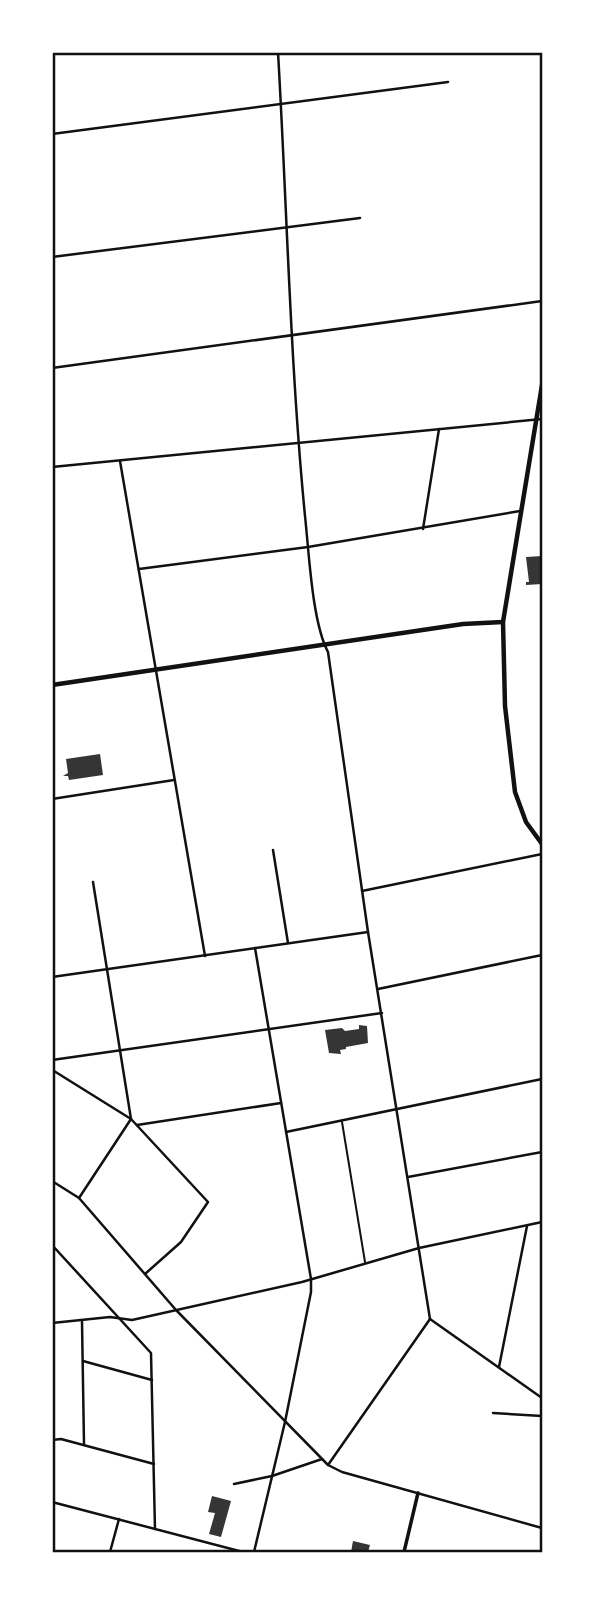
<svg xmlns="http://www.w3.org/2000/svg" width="595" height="1605" font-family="'Titillium Web',sans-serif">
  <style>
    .building { fill: #353535 }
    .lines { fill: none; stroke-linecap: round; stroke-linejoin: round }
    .service { stroke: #111; stroke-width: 2 }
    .minor { stroke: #111; stroke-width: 2.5 }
    .tertiary { stroke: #111; stroke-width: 3.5 }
    .secondary { stroke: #111; stroke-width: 4.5 }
    .neatline { fill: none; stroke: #111; stroke-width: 2.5 }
  </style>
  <rect width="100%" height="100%" fill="#fff"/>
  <!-- building -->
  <g class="building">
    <path d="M542 556V584L526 585V582H529L526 557Z"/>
    <path d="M100 754 103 775 69 780 68 776H63L68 773 66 759Z"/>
    <path d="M359 1025 367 1026 368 1043 346 1047V1049L340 1050 341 1054 329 1053 325 1030 342 1028 345 1031 359 1029Z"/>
    <path d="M212 1496 231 1501 221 1537 209 1534 215 1513 208 1512Z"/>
    <path d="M353 1541 370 1545 368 1552H351Z"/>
  </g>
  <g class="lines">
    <!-- service -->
    <path class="service" d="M342 1122 365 1262"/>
    <!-- minor -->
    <g class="minor">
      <path d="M278 52C287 207 290 362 305 516 309 552 312 622 328 652L368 932 430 1319"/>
      <path d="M52 134 448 82"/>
      <path d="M52 257 360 218"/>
      <path d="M52 368 542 301"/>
      <path d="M120 461 205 956"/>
      <path d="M52 467 542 419"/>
      <path d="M423 529 439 429"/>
      <path d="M139 569 308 547 520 511"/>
      <path d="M52 799 174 780"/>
      <path d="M273 850 288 943"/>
      <path d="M362 891 542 854"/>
      <path d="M52 977 368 932"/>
      <path d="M378 989 542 955"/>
      <path d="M52 1060 382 1013"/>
      <path d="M52 1063 54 1071 131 1119 208 1202 181 1242 145 1274"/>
      <path d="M137 1125 281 1103"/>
      <path d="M286 1132 542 1079"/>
      <path d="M408 1177 542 1152"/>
      <path d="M52 1181 79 1198 176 1310 328 1465 342 1472 542 1528"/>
      <path d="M79 1198 131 1119 93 882"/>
      <path d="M52 1245 151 1353 155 1529"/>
      <path d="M430 1319 542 1398"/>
      <path d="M82 1322 84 1444"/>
      <path d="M52 1323 110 1317 132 1320 302 1282 419 1248 542 1222"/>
      <path d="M83 1361 152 1380"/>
      <path d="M499 1367 527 1226"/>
      <path d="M493 1413 542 1416"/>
      <path d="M52 1440 61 1439 154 1464"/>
      <path d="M328 1465 430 1319"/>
      <path d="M234 1484 272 1476 322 1459"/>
      <path d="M52 1502 243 1552"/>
      <path d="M110 1552 119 1519"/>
      <path d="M254 1552 285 1422 311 1292V1279L255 948"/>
    </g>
    <!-- tertiary -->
    <path class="tertiary" d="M404 1552 418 1493"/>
    <!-- secondary -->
    <g class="secondary">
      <path d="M542 385 503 622 505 706 515 792 526 822 542 844"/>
      <path d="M52 685 463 624 503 622"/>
    </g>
  </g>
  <!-- border -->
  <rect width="595" height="1605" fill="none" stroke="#ffffff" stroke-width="108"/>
  <rect x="54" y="54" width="487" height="1497" class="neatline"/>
</svg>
